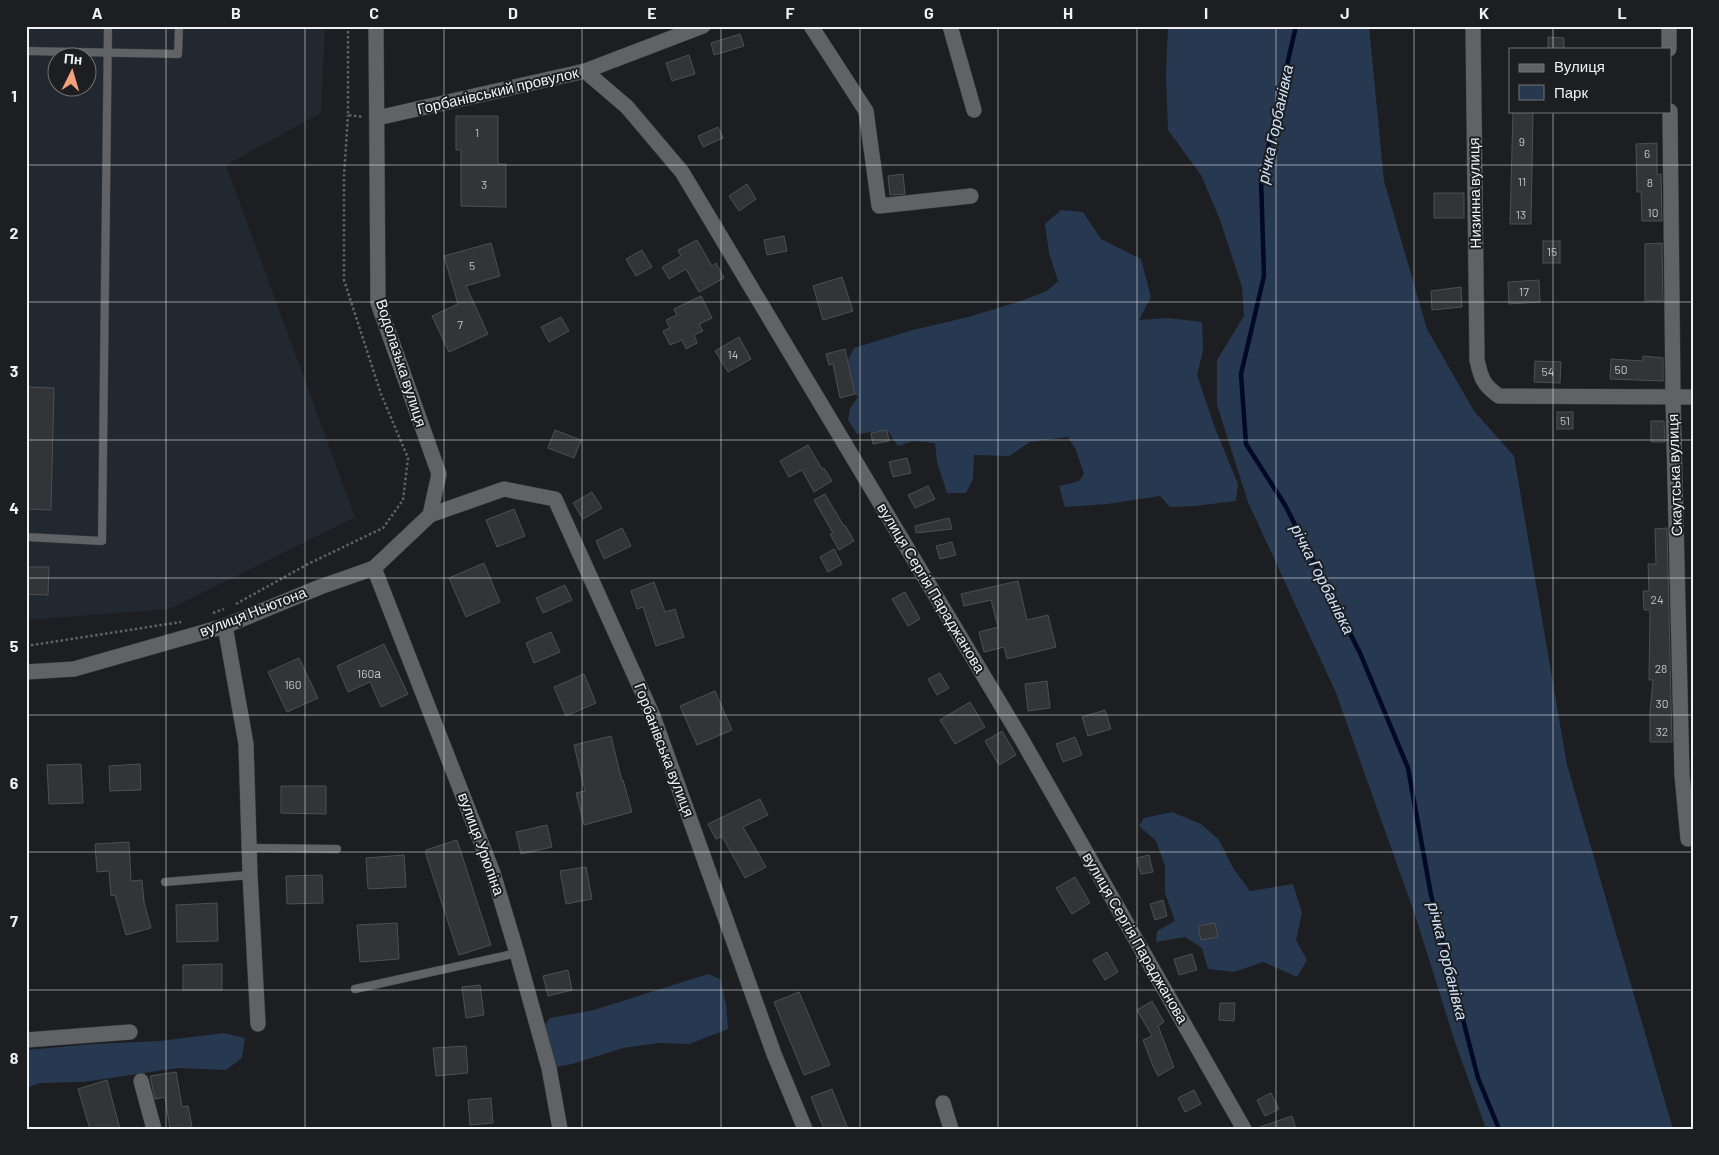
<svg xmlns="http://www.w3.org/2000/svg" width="1719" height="1155" font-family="Barlow,sans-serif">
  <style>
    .built { fill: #22282f; fill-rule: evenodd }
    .green { fill: #273951 }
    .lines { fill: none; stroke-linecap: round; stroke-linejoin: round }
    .stream { stroke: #000926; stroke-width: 4.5 }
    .building { fill: #323437; stroke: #4d4f52 }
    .service-casing { stroke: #3a3b3d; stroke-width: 9 }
    .minor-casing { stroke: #3a3b3d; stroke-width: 16 }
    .tertiary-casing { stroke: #3a3b3d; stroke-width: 16 }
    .path { stroke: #606265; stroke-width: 2.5; stroke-dasharray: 2.5 2.5; stroke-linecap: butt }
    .service { stroke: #606265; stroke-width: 8 }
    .minor { stroke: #606265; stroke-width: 15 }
    .tertiary { stroke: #606265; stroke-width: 15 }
    .grid { fill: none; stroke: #eff1f2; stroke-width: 1; stroke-opacity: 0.55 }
    .labels { text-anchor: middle; stroke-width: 4; stroke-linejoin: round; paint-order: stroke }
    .number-label { font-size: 12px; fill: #c0c2c3 }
    .street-label { font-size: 15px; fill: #eff1f2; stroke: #1c1e21 }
    .water-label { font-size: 16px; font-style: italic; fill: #d0e3fb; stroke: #1c1e21 }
    .neatline { fill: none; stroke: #eff1f2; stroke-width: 2 }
    .grid-label { font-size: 16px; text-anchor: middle; font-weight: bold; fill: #eff1f2 }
  </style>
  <rect width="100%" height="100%" fill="#1c1e21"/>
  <!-- built -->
  <path class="built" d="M26 26H325L321 113 226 165 355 517 170 609 26 620ZM58 58H88V88H58Z"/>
  <!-- green -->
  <g class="green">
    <path d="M1168 26H1369L1384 181 1427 329 1474 411 1514 456 1567 765 1673 1129H1486L1455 1042 1415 915 1336 693 1248 502 1217 405V360L1244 316 1242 287 1220 220 1201 175 1168 130 1166 76Z"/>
    <path d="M1061 210 1083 212 1101 239 1141 259 1151 297 1139 320 1168 318 1202 322 1203 351 1197 375 1215 428 1238 484 1236 501 1195 506 1170 507 1160 496 1107 504 1065 507 1059 486 1079 481 1084 474 1076 450 1068 437 1030 442 1009 456 974 455 973 479 966 493H947L937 462 935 443 913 441 898 446 887 430 857 434 848 420 850 408 858 397 855 394 848 360 854 348 909 331 968 317 1021 301 1047 291 1058 281 1049 253 1045 224Z"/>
    <path d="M1172 812 1201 824 1219 840 1233 868 1250 891 1293 884 1302 913 1296 940 1307 960 1297 977 1263 962 1234 972 1208 969 1202 948 1185 937 1156 942 1157 931 1175 921 1165 893V866L1156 841 1139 826 1144 818Z"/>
    <path d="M708 974 720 979 726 1004 728 1029 689 1044 659 1043 623 1048 572 1064 556 1067 544 1026 550 1018 594 1010Z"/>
    <path d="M224 1033 245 1038 242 1058 226 1070 178 1068 83 1082 40 1083 26 1088V1050L94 1044 160 1041Z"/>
  </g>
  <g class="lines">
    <!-- stream -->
    <path class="stream" d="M1296 26 1261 178 1264 276 1241 374 1246 444 1285 505 1360 653 1408 768 1431 895 1478 1078 1499 1129"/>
  </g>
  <!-- building -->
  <g class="building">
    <path d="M740 34 744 46 714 55 711 43Z"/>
    <path d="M1548 37 1564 38V49H1548Z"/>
    <path d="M689 55 695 74 672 81 666 63Z"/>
    <path d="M1513 111H1533L1531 224H1510Z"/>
    <path d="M456 116H498V164H506V207L461 206V150H456Z"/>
    <path d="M718 127 723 138 703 147 698 136Z"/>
    <path d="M1657 143V175L1661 174 1662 221H1642L1641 192H1637L1636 144Z"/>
    <path d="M903 174 905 194 890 195 888 176Z"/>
    <path d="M747 184 756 199 739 211 729 196Z"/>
    <rect x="1434" y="193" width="30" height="25"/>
    <path d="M784 236 787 251 767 255 764 240Z"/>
    <path d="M697 240 712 266 716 263 724 278 699 292 686 269 669 279 662 267 681 256 678 250Z"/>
    <rect x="1543" y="241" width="17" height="22"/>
    <path d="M491 243 500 276 466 286 488 334 449 352 432 316 458 304 444 256Z"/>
    <path d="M1662 243 1663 301H1645V244Z"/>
    <path d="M642 250 652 267 636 276 626 259Z"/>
    <path d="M842 277 853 311 823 320 813 286Z"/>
    <path d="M1539 280 1540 302 1509 304 1508 282Z"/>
    <path d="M1461 287 1462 307 1432 310 1431 291Z"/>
    <path d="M701 296 712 318 699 324 703 331 694 335 697 343 686 349 682 340 670 345 663 331 670 328 666 320 677 315 674 309Z"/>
    <path d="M561 317 569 331 549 342 541 327Z"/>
    <path d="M739 337 751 359 728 372 715 351Z"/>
    <path d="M845 349 855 394 840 398 833 364 829 365 826 354Z"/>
    <path d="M1643 356 1663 358V381L1610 379 1611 359 1643 361Z"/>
    <path d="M1535 361 1561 362 1560 383 1534 382Z"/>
    <path d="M26 387 54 388 51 510 26 509 28 409H26Z"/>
    <rect x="1557" y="412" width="16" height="17"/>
    <path d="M1651 421H1664L1665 442H1651Z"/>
    <path d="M555 430 581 440 574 458 548 448Z"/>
    <path d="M887 430 889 441 873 444 871 433Z"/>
    <path d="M808 445 822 469 824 468 832 481 814 492 802 470 789 477 780 461Z"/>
    <path d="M907 458 911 473 893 477 889 462Z"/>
    <path d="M928 486 935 499 915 508 908 495Z"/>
    <path d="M592 492 602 508 583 519 573 503Z"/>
    <path d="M825 494 844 526 845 525 854 541 839 550 830 534 833 533 814 500Z"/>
    <path d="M514 509 525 536 497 547 486 520Z"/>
    <path d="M949 518 952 529 916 533 915 526Z"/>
    <path d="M622 528 631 546 604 559 596 541Z"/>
    <path d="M1667 528 1672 742H1650V711L1653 680H1649L1650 610H1644L1643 591H1649L1648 564H1656L1655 529Z"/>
    <path d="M952 542 956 555 940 559 936 546Z"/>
    <path d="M834 549 842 564 828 572 820 557Z"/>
    <path d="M484 563 500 602 466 617 449 578Z"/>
    <path d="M26 567H49L48 595 26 594Z"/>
    <path d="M1018 581 1027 620 1048 615 1056 647 1007 659 1004 647 984 652 979 632 998 627 991 600 964 606 961 594Z"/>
    <path d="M654 582 665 612 675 609 684 637 656 646 643 607 637 609 631 591Z"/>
    <path d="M565 585 572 600 543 613 536 598Z"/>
    <path d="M905 592 920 619 908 626 892 599Z"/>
    <path d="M551 632 560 652 534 663 526 643Z"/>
    <path d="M384 644 408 694 381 707 370 682 348 692 337 666Z"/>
    <path d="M299 658 318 698 287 712 268 672Z"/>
    <path d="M940 673 949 688 937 695 928 679Z"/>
    <path d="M584 674 596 703 566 716 554 687Z"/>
    <path d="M1047 681 1050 708 1028 711 1025 684Z"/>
    <path d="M715 691 732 730 697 745 680 706Z"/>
    <path d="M970 702 985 727 955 744 940 720Z"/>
    <path d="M1105 710 1111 729 1088 736 1082 717Z"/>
    <path d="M1002 731 1016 755 999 765 985 741Z"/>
    <path d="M611 736 622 781 623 780 632 812 584 825 576 793 585 791 574 745Z"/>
    <path d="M1075 737 1082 755 1063 762 1056 744Z"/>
    <path d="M81 764 83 803 49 804 47 765Z"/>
    <path d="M140 764 141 790 110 791 109 766Z"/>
    <path d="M281 786H326V814L281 813Z"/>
    <path d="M760 799 768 815 743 827 766 867 745 878 722 836 716 839 708 824Z"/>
    <path d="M547 825 552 847 521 854 516 832Z"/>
    <path d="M457 840 491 945 459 955 426 855V850Z"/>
    <path d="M129 842 131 881 142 880 144 902 151 928 126 935 115 895 111 896 109 871 97 872 95 844Z"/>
    <path d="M404 855 406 887 368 889 366 858Z"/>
    <path d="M1149 855 1153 872 1141 874 1137 858Z"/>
    <path d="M586 867 592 899 566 904 560 871Z"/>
    <path d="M322 875 323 903 287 904 286 876Z"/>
    <path d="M1075 877 1090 903 1072 914 1056 888Z"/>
    <path d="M1163 900 1167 916 1155 920 1150 904Z"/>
    <path d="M217 903 218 941 177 942 176 905Z"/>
    <path d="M397 923 399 959 360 962 357 925Z"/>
    <path d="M1215 923 1218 937 1201 940 1198 926Z"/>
    <path d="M1107 952 1118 972 1105 980 1093 960Z"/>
    <path d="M1192 954 1197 970 1179 975 1174 959Z"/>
    <path d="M222 964V990H183V965Z"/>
    <path d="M568 970 572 990 548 996 543 976Z"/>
    <path d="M480 985 484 1015 466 1018 462 987Z"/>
    <path d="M799 992 830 1065 804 1075 774 1002Z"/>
    <path d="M1152 1001 1164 1022 1158 1026 1174 1067 1158 1076 1153 1066 1143 1040 1152 1036 1137 1010Z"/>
    <path d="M1220 1003H1235L1234 1021 1219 1020Z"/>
    <path d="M466 1046 468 1073 436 1076 433 1048Z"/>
    <path d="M176 1072 182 1107 188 1106 192 1127 170 1129 165 1097 155 1099 150 1076Z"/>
    <path d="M107 1080 120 1129H90L78 1089Z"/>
    <path d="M832 1089 848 1129H824L811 1097Z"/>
    <path d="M1194 1090 1201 1104 1185 1112 1178 1098Z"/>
    <path d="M1271 1093 1279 1109 1265 1116 1257 1100Z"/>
    <path d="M491 1098 493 1123 470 1125 468 1100Z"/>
    <path d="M1292 1116 1296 1129H1260V1127Z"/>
  </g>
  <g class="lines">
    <!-- service casing -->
    <g class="service-casing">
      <g id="service">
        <path d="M26 51 178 54 179 26"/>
        <path d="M26 537 102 541 108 26"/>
        <path d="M249 848 337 849"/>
        <path d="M165 882 250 875"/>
        <path d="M355 989 517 953"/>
      </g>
    </g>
    <!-- minor casing -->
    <g class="minor-casing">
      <g id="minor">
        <path d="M811 26 866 111 879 206 971 196"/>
        <path d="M950 26 974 110"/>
        <path d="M1473 26 1477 360C1481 378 1483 385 1499 396L1693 397"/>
        <path d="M1669 26V49"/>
        <path d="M585 71 627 107 682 172 1022 740 1244 1129"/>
        <path d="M1670 111 1673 398 1682 775 1688 839"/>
        <path d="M377 118 585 71 703 26"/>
        <path d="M430 515 504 489 555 499 653 716 774 1054 805 1129"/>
        <path d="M374 568 493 873 517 953 549 1068 560 1129"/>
        <path d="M225 626 246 744 250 875 258 1024"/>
        <path d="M26 1040 130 1032"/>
        <path d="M141 1081 154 1129"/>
        <path d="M943 1103 951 1129"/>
      </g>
    </g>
    <!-- tertiary casing -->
    <g class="tertiary-casing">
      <path id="tertiary" d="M26 672 74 669 225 626 320 587 374 568 430 515 439 474 378 303 376 26"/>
    </g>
    <!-- path -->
    <g class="path">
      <path d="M348 26V115L363 117"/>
      <path d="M236 604 308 564 383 528 403 500 408 458 381 394 344 280V176L348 115"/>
      <path d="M213 613 224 609"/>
      <path d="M26 646 181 622"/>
    </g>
    <!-- service -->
    <use href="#service" class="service"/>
    <!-- minor -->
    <use href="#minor" class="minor"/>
    <!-- tertiary -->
    <use href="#tertiary" class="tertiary"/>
  </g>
  <!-- grid -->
  <path class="grid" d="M166 26V1129M305 26V1129M444 26V1129M582 26V1129M721 26V1129M860 26V1129M998 26V1129M1137 26V1129M1276 26V1129M1414 26V1129M1553 26V49M1553 111V1129M26 165H1693M26 302H1693M26 440H1693M26 578H1693M26 715H1693M26 852H1693M26 990H1693"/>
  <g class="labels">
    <!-- number labels -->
    <g class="number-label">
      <text x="477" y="137">1</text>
      <text x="1522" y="146">9</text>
      <text x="1647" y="158">6</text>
      <text x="1522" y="186">11</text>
      <text x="1650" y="187">8</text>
      <text x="484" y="189">3</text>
      <text x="1653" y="217">10</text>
      <text x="1521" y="219">13</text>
      <text x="1552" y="256">15</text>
      <text x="472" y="270">5</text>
      <text x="1524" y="296">17</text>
      <text x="460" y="329">7</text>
      <text x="733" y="359">14</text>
      <text x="1621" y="374">50</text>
      <text x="1548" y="376">54</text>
      <text x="1565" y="425">51</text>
      <text x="1657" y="604">24</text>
      <text x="1661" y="673">28</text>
      <text x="369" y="678">160а</text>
      <text x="293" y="689">160</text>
      <text x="1662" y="708">30</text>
      <text x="1662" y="736">32</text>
    </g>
    <!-- street labels -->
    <g class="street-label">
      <text transform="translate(498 91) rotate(-13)" y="5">Горбанівський провулок</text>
      <text transform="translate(1475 193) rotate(-91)" y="5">Низинна вулиця</text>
      <text transform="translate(401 363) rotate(72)" y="5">Водолазька вулиця</text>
      <text transform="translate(1675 475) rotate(-92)" y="5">Скаутська вулиця</text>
      <text transform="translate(931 588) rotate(59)" y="5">вулиця Сергія Параджанова</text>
      <text transform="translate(253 612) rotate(-21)" y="5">вулиця Ньютона</text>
      <text transform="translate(664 750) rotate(69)" y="5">Горбанівська вулиця</text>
      <text transform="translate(481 844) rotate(70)" y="5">вулиця Урюпіна</text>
      <text transform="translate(1135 938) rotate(60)" y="5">вулиця Сергія Параджанова</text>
    </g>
    <!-- water labels -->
    <g class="water-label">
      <text transform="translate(1275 124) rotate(-78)" y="6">річка Горбанівка</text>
      <text transform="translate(1323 579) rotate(63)" y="6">річка Горбанівка</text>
      <text transform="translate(1448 961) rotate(76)" y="6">річка Горбанівка</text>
    </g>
  </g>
  <!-- border -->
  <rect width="1719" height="1155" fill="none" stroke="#1c1e21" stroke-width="55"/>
  <!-- legend -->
  <rect x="1509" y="48" width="162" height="65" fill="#1c1e21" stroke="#707275"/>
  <rect x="1519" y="64" width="25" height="8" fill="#606265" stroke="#707275"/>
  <text x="1554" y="72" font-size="15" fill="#eff1f2">Вулиця</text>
  <rect x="1519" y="85" width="25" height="15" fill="#273951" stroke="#707275"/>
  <text x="1554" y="98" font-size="15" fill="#eff1f2">Парк</text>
  <!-- north arrow -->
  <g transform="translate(72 72) rotate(5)"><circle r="24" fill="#1c1e21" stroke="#707275"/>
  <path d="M0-4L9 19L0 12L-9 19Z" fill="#f1a17c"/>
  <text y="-8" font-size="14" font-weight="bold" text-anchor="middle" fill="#eff1f2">Пн</text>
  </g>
  <rect x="28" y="28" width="1664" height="1100" class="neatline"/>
  <g class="grid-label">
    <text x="97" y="19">A</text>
    <text x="236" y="19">B</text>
    <text x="374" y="19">C</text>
    <text x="513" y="19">D</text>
    <text x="652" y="19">E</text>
    <text x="790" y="19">F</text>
    <text x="929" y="19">G</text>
    <text x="1068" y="19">H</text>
    <text x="1206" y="19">I</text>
    <text x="1345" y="19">J</text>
    <text x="1484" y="19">K</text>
    <text x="1622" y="19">L</text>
    <text x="14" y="102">1</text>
    <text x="14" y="239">2</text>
    <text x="14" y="377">3</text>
    <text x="14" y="514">4</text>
    <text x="14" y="652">5</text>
    <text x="14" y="789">6</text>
    <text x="14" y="927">7</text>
    <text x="14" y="1064">8</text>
  </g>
</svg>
